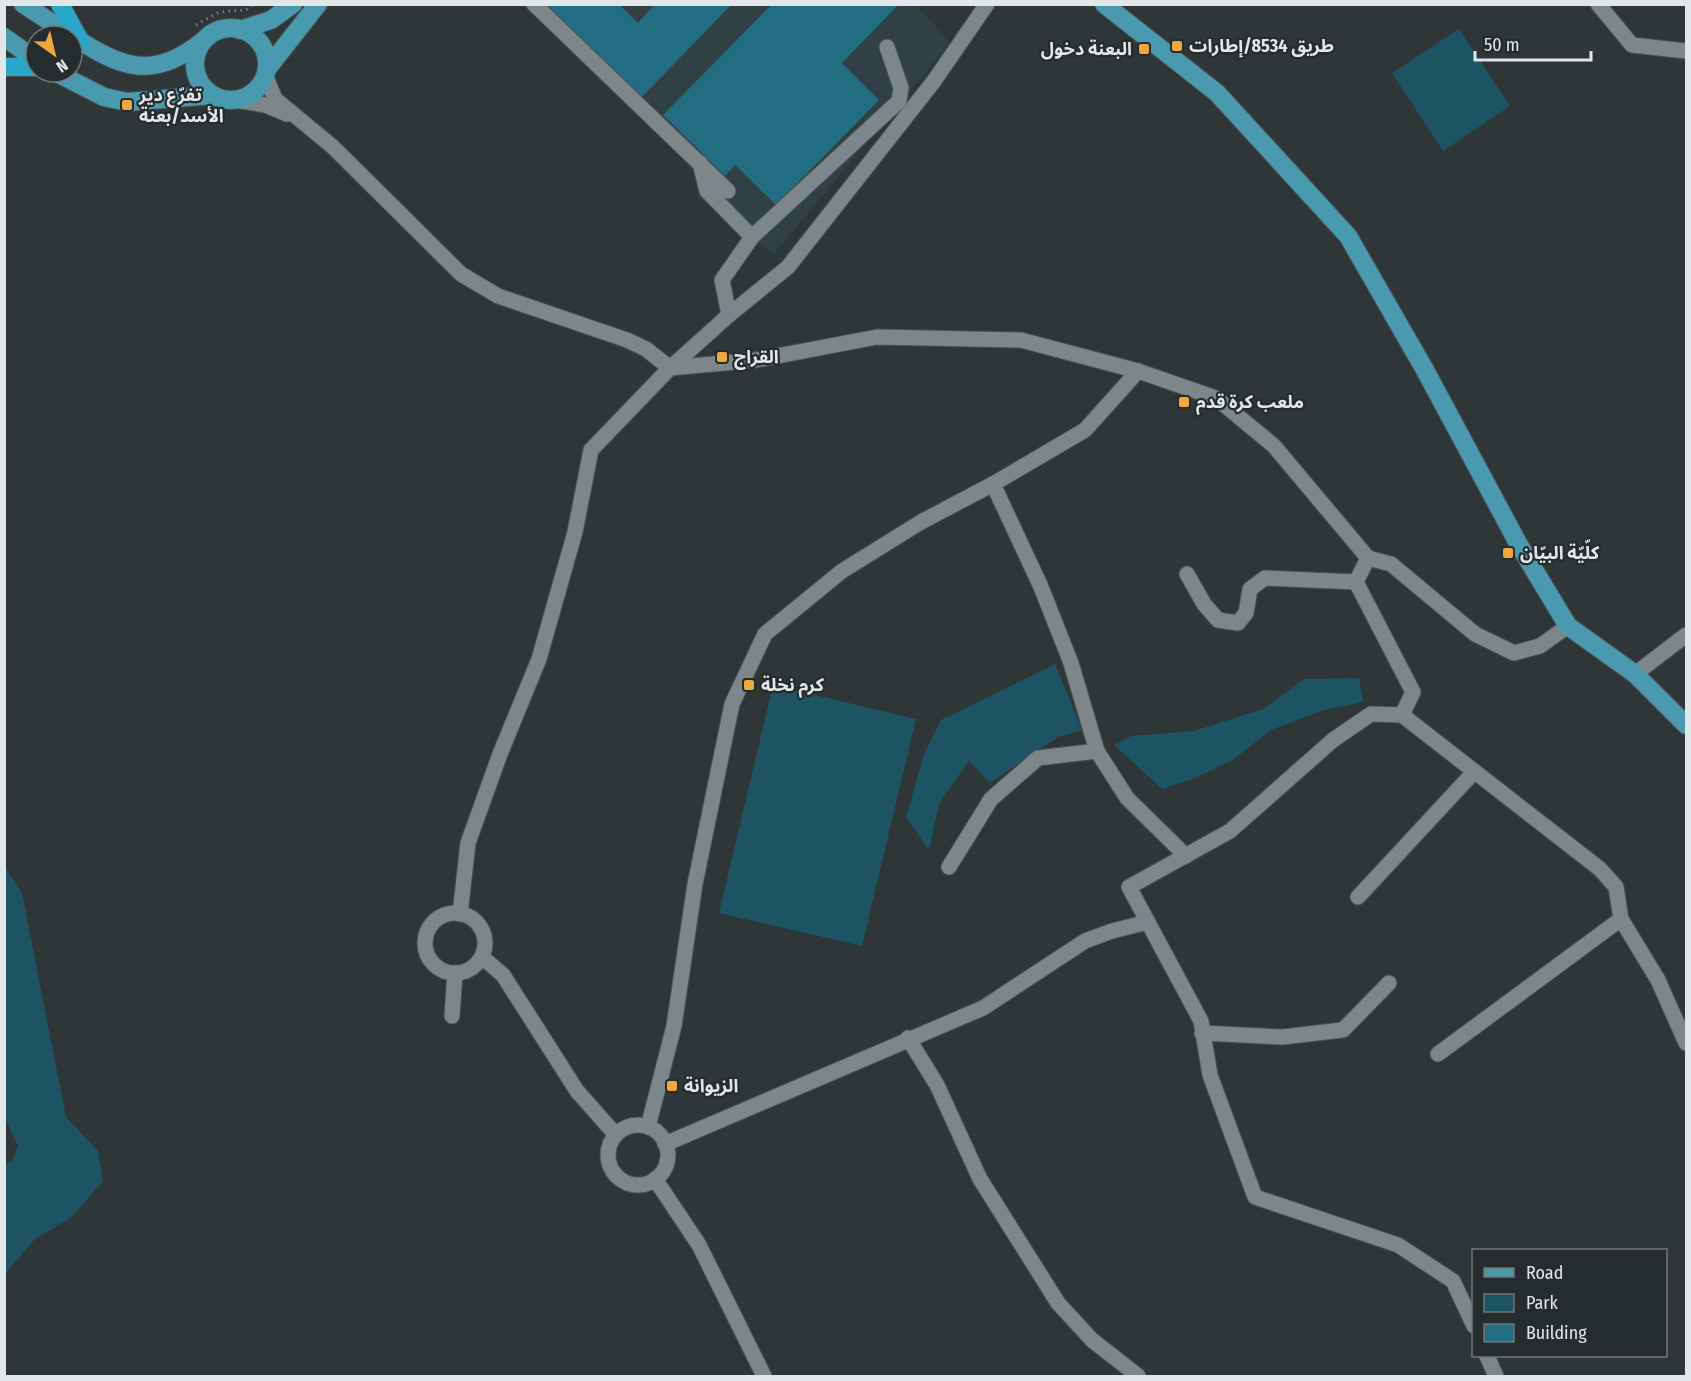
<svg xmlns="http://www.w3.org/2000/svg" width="1691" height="1381" font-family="'Fira Sans Condensed','Noto Sans Arabic',sans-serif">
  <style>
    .built { fill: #304045 }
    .green { fill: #1d5362 }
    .building { fill: #236d83 }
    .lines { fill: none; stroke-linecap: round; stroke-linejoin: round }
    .minor-casing { stroke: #4b5154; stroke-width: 17 }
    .major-casing { stroke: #4b5154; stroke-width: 20 }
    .highway-casing { stroke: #4b5154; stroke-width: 20 }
    .path { stroke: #777e80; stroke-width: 3; stroke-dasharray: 1.5 4.5; stroke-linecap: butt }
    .minor { stroke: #7d868a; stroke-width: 15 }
    .major { stroke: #4a9aaf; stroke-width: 18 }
    .highway { stroke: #28a7c8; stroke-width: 18 }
    .poi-dot { fill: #f1a63f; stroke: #242c2e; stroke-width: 2 }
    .labels { text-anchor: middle; stroke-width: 4.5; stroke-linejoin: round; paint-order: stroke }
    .poi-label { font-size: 18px; font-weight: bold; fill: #e1e6e8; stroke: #242c2e; text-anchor: start }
  </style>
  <rect width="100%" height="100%" fill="#2e3638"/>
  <!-- built -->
  <path class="built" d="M526 5H917L950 43 774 254 698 197 693 163Z"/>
  <!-- green -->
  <g class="green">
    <path d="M1459 29 1510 106 1443 151 1392 73Z"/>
    <path d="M1055 664 1082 730 1058 737 990 783 969 761 939 803 929 850 906 817 924 754 941 720Z"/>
    <path d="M1359 678 1363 702 1324 710 1271 730 1233 760 1193 779 1162 789 1114 745 1131 736 1194 731 1263 709 1304 679Z"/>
    <path d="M773 685 916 719 862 946 719 913Z"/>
    <path d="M5 867 22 893 66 1117 98 1151 103 1181 72 1217 35 1239 5 1274V1164L12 1161 18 1146 5 1118Z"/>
  </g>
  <!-- building -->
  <g class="building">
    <path d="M545 4H619L638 23 655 4H732L641 98Z"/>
    <path d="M772 4H899L842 63 879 100 776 205 735 165 725 176 663 115Z"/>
  </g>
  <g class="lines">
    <!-- minor casing -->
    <g class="minor-casing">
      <g id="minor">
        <path d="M534 4 728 191"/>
        <path d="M1598 4 1632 45 1686 51"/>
        <path d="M265 75 275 99 333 147 461 274 498 296 627 340 646 349 670 368 729 315 788 267 934 81 987 4"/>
        <path d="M235 100 265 105 287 114"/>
        <path d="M700 163 707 191 752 237"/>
        <path d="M729 315 722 280 752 237 899 101 901 88 887 47"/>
        <path d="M993 484 1041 587 1071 663 1097 751 1127 798 1186 856"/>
        <path d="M1187 574 1204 604 1218 620 1238 623 1246 613 1250 589 1265 578 1356 582"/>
        <path d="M1635 674 1686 635"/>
        <path d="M1402 715 1600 869 1616 887 1621 919 1658 980 1686 1043"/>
        <path d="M949 867 991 799 1038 758 1097 751"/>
        <path d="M1358 897 1474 772"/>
        <circle cx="455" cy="943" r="30"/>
        <path d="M460 914 468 843 500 754 539 659 575 532 591 450 670 368 756 360 877 337 1021 340 1138 371 1216 398 1274 446 1368 558"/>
        <path d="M482 957 503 975 577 1091 616 1135"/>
        <path d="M452 1016 455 973"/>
        <path d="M1202 1033 1282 1037 1343 1030 1389 983"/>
        <path d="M908 1038 937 1085 980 1179 1058 1303 1092 1340 1138 1376"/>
        <path d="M1438 1054 1621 919"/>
        <circle cx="638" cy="1155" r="30"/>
        <path d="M648 1127 674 1026 695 884 732 704 765 634 842 571 921 522 993 484 1085 430 1138 371"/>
        <path d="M665 1144 983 1008 1085 941 1112 931 1148 922"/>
        <path d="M655 1179 699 1245 764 1376"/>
        <path d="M1474 1326 1453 1281 1398 1245 1255 1197 1210 1075 1201 1021 1129 887 1230 831 1333 740 1371 714 1402 715 1413 692 1356 582 1368 558 1391 564 1475 634 1514 653 1540 646 1568 626"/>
        <path d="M1487 1356 1496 1376"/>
      </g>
    </g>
    <!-- major casing -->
    <g class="major-casing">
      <g id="major">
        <path d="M23 4 72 36"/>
        <path d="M1104 4 1217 93 1348 236 1425 370 1519 545 1568 626 1635 674 1686 725"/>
        <circle cx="231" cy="64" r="36"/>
        <path d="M240 30 271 20 293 4"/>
        <path d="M72 36C122 68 152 81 203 41"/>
        <path d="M4 37 36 60"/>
        <path d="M267 69 318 4"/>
        <path d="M55 72 104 97 127 102 212 95"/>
      </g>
    </g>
    <!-- highway casing -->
    <g class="highway-casing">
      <g id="highway">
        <path d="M60 4 80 41"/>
        <path d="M4 67H36"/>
      </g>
    </g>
    <!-- path -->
    <path class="path" d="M196 25 219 12 246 10 254 4"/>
    <!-- minor -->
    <use href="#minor" class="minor"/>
    <!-- major -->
    <use href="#major" class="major"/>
    <!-- highway -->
    <use href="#highway" class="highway"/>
  </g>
  <!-- markers -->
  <g class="poi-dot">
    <rect x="1171" y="40" width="12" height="12" rx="3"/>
    <rect x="1138" y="43" width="12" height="12" rx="3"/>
    <rect x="121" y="99" width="12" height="12" rx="3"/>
    <rect x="716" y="351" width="12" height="12" rx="3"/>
    <rect x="1178" y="396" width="12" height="12" rx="3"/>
    <rect x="1502" y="547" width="12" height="12" rx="3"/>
    <rect x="743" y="679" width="12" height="12" rx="3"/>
    <rect x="666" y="1080" width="12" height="12" rx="3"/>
  </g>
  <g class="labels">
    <!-- poi labels -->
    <g class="poi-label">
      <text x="1189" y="52">طريق 8534/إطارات</text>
      <text x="1132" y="55" text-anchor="end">البعنة دخول</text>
      <text x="139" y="101">تفرّع دير<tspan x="139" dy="21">الأسد/بعنة</tspan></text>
      <text x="734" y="363">القراج</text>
      <text x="1196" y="408">ملعب كرة قدم</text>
      <text x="1520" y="559">كلّيّة البيّان</text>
      <text x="761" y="691">كرم نخلة</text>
      <text x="684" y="1092">الزيوانة</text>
    </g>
  </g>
  <!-- border -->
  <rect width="1691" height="1381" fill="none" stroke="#e1e6e8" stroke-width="12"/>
  <!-- legend -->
  <rect x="1472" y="1249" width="195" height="108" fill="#242c2e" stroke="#707678" stroke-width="1.5"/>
  <rect x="1484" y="1268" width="30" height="9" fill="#4a9aaf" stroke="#707678" stroke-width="1.5"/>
  <text x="1526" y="1279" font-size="18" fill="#e1e6e8">Road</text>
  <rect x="1484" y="1294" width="30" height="18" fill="#1d5362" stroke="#707678" stroke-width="1.5"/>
  <text x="1526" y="1309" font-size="18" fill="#e1e6e8">Park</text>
  <rect x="1484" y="1324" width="30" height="18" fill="#236d83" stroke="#707678" stroke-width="1.5"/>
  <text x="1526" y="1339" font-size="18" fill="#e1e6e8">Building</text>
  <!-- north arrow -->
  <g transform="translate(54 54) rotate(146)"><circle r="28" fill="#242c2e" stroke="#707678" stroke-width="1.5"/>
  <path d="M0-4.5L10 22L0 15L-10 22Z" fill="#f1a63f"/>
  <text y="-9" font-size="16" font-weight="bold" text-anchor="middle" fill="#e1e6e8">N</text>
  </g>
  <!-- scale -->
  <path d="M1475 51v9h116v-9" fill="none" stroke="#e1e6e8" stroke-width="3"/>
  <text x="1484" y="51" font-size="18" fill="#e1e6e8" stroke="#242c2e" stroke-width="4.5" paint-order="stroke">50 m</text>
</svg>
